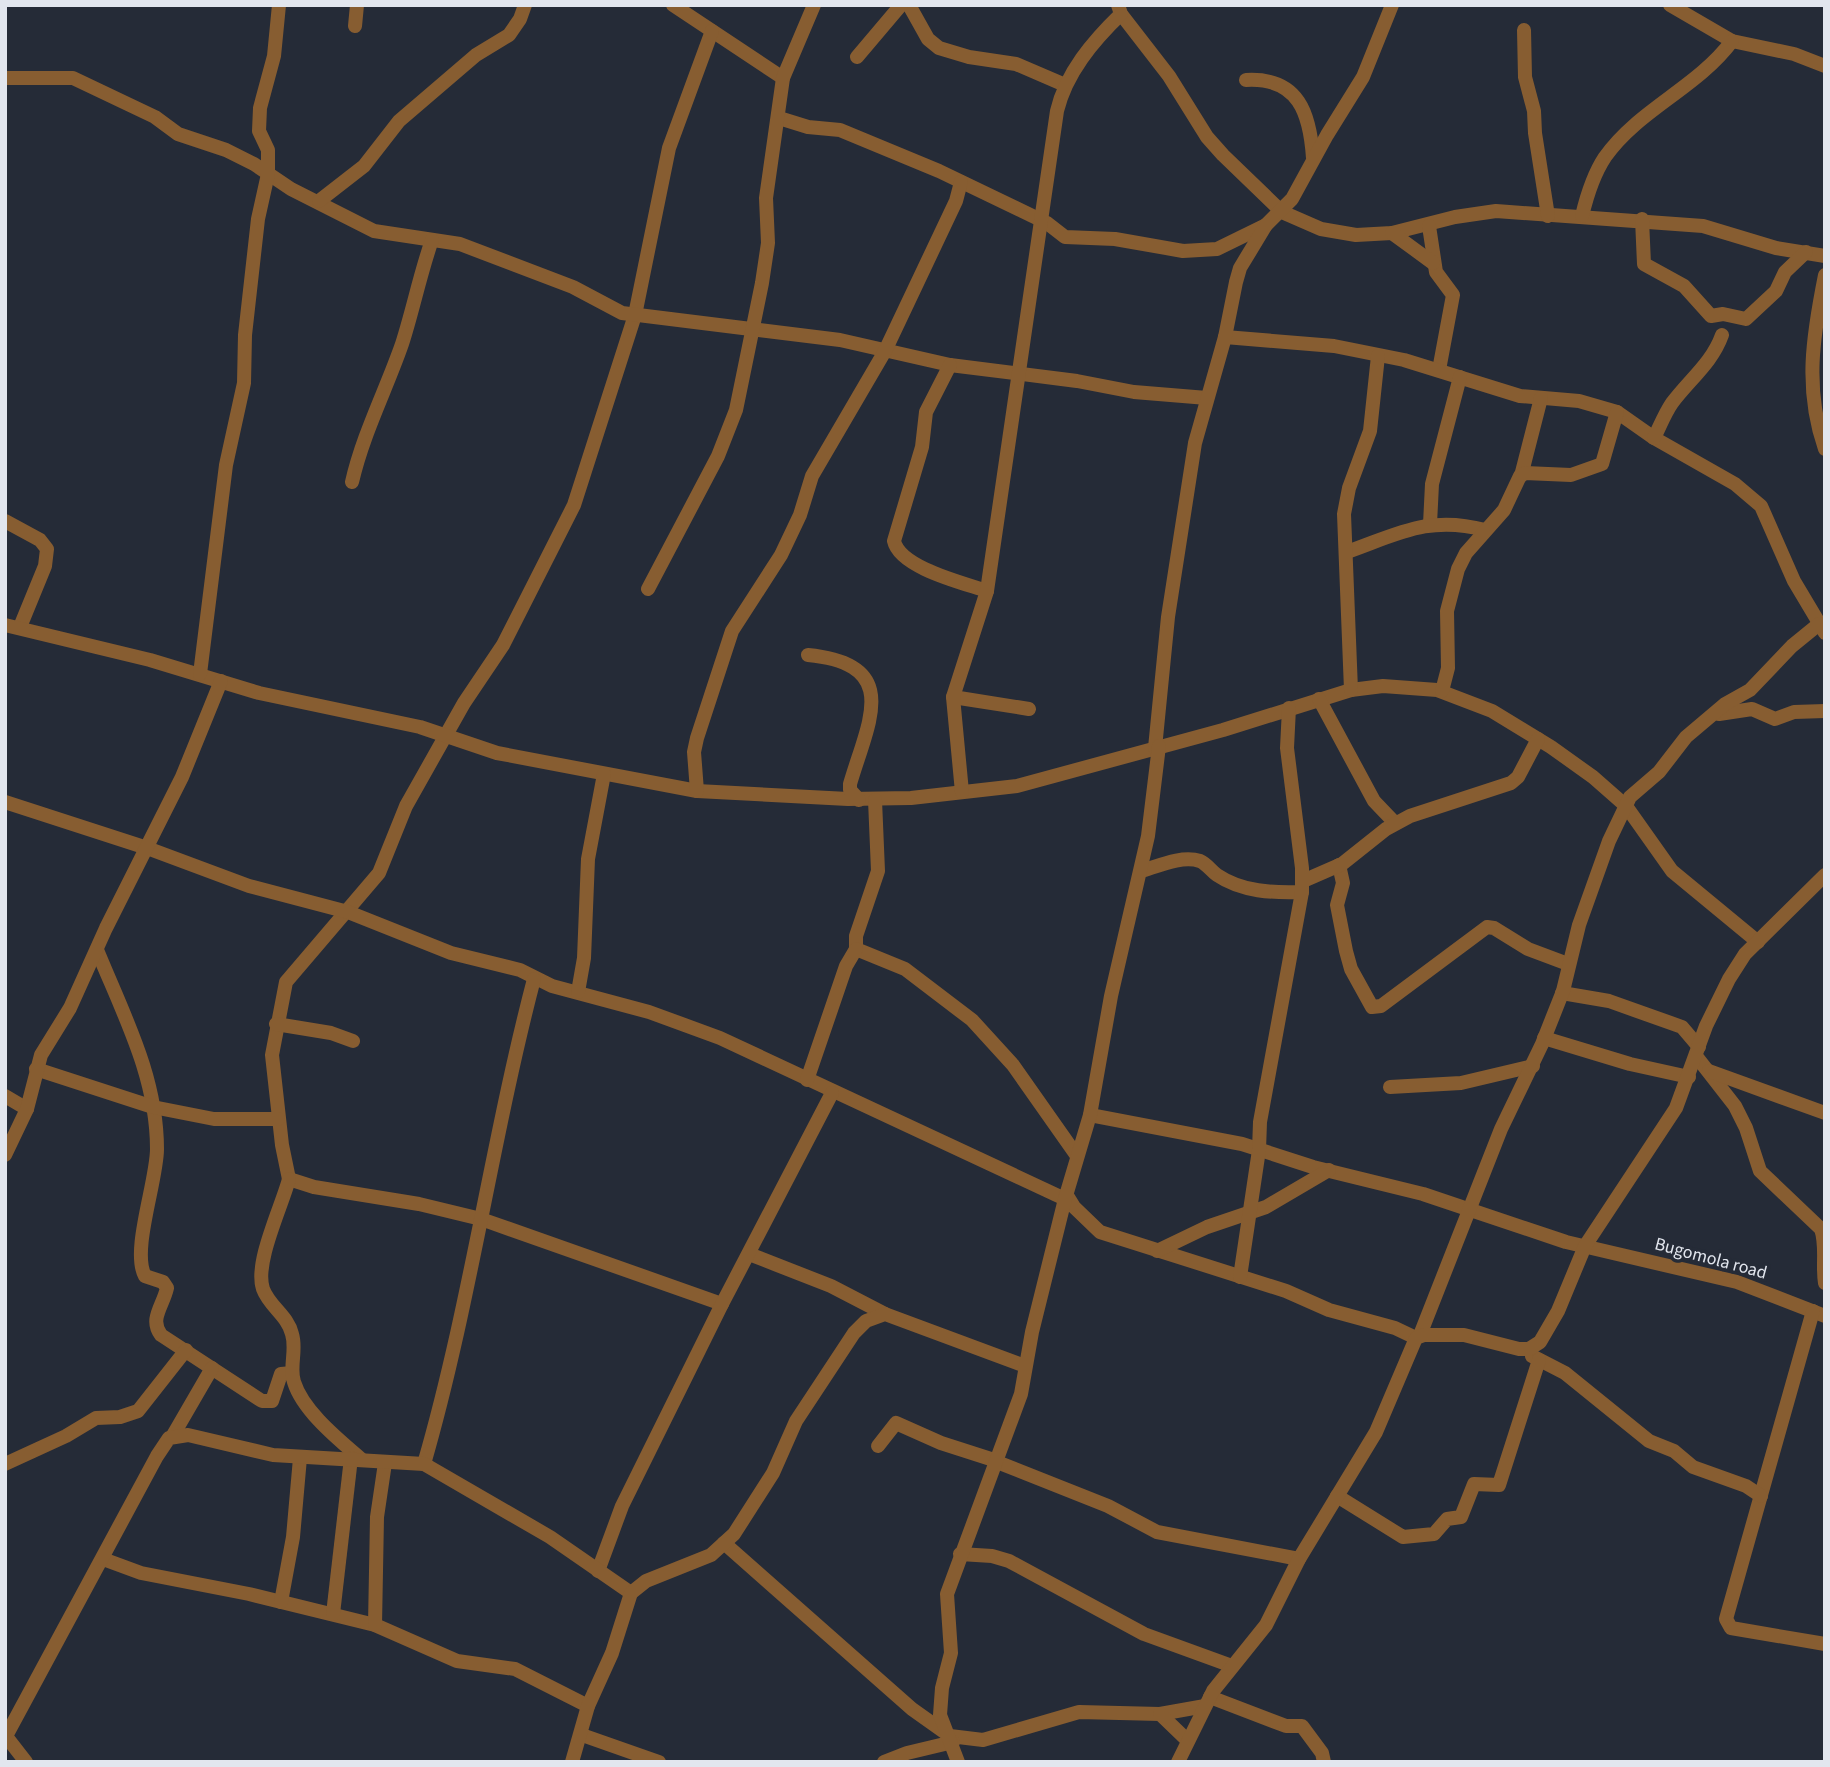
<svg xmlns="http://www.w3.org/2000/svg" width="1830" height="1767" font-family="'Source Sans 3',sans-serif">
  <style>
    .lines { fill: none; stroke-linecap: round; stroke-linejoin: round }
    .minor { stroke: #875d31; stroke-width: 14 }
    .labels { text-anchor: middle; stroke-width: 7; stroke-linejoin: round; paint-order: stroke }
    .street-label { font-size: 18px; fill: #e2e6ee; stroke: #252b37 }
  </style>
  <rect width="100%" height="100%" fill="#252b37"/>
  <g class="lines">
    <!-- minor -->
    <g class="minor">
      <path d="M673 5 783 78"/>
      <path d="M909 5 928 39 939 48 969 57 1016 64 1065 85"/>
      <path d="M1118 5 1121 14 1169 76 1207 137 1223 155 1282 212 1321 229 1356 235 1392 233 1455 217 1496 211 1703 226 1776 248 1825 256"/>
      <path d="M1670 5 1732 41 1794 54 1825 66"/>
      <path d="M355 26 357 5"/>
      <path d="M1524 30 1525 77 1534 111 1535 133 1548 216"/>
      <path d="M712 31 669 148 635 315 574 505 503 645 464 703 406 806 379 873 286 982 272 1055 282 1145 289 1179 314 1187 419 1204 481 1219 722 1304"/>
      <path d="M857 57 901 5"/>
      <path d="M5 78H73L155 117 178 134 226 150 254 164 291 189 374 231 460 244 573 287 622 313 840 340 950 365 1077 381 1134 392 1207 398"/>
      <path d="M1246 80C1299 77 1310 114 1313 158"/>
      <path d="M779 118 808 127 840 130 939 171 1047 223 1065 237 1115 239 1183 251 1217 249 1266 225"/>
      <path d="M319 201 364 166 399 121 476 55 509 35 520 19 525 5"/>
      <path d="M1582 216C1587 195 1593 175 1605 157 1639 109 1697 88 1732 41"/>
      <path d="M1642 219 1644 264 1684 286 1711 316 1723 314 1746 319 1776 291 1785 272 1806 252"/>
      <path d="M1429 226 1436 272 1453 295 1439 370"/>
      <path d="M1392 233 1433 263"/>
      <path d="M1825 275C1813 335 1804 389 1825 449"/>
      <path d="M1225 337 1334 346 1404 360 1520 396 1579 401 1617 412 1654 438 1735 484 1761 506 1794 581 1825 633"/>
      <path d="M950 365 926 412 922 447 894 541C900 568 964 583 987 591"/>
      <path d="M1654 438C1660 426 1665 413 1672 403 1690 379 1712 363 1722 335"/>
      <path d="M1521 476 1541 398"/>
      <path d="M352 482C363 434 386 390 402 344 413 310 420 274 432 240"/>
      <path d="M5 521 40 540 47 549 45 566 20 627"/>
      <path d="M1430 524 1432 484 1460 377"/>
      <path d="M1347 552C1398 534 1429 515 1485 530"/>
      <path d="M648 589 718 456 736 410 762 283 768 243 766 198 783 78 814 5"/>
      <path d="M5 625 150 660 259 693 420 727 497 753 697 791 848 799 911 798 1017 786 1223 730 1351 690 1383 686 1437 690 1492 711 1551 747 1593 777 1626 806 1672 871 1758 942"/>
      <path d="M808 655C903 664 868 722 850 784V790L859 800"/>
      <path d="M200 674 226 465 244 383 245 335 258 219 268 174V150L259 131 260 108 274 56 279 5"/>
      <path d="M1351 690 1344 514 1349 488 1370 431 1378 356"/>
      <path d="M1442 691 1448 668 1447 611 1458 569 1466 553 1504 510 1520 476 1525 473 1571 475 1602 464 1617 412"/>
      <path d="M953 697 1029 709"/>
      <path d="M1319 699 1374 801 1395 823"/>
      <path d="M1719 714 1752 709 1775 719 1794 712 1825 711"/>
      <path d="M1155 748 1168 617 1195 443 1225 337 1236 282 1240 268 1266 225 1292 199 1327 135 1363 77 1392 5"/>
      <path d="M697 791 694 752 697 738 732 631 781 555 800 515 812 476 885 351 956 201 961 182"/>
      <path d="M962 792 953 697 987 591 1057 111C1066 73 1093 41 1121 14"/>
      <path d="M875 800 878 871 856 936V949L905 969 972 1020 1013 1065 1077 1156"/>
      <path d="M5 802 147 848 249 886 348 912 451 953 520 970 552 986 649 1012 720 1038 1065 1199"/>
      <path d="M1339 865 1343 883 1337 905 1346 951 1351 969 1372 1007 1381 1006 1487 927 1494 928 1528 949 1568 964"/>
      <path d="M1141 871C1158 866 1182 855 1200 861 1207 864 1211 871 1217 875 1242 892 1273 893 1302 892"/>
      <path d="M1303 881 1342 864 1386 829 1410 816 1511 783 1518 777 1538 739"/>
      <path d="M97 950C124 1016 157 1077 157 1149 157 1181 131 1251 145 1276L163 1282 167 1288C163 1306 149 1319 161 1335L262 1401H272L281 1374 292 1373"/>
      <path d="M578 992 584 958 588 859 604 774"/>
      <path d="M1562 993 1609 1001 1682 1027 1699 1047"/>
      <path d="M276 1024 331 1033 353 1041"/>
      <path d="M1544 1038 1630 1064 1689 1077"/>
      <path d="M1696 1056 1735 1106 1746 1128 1760 1171 1821 1229C1827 1246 1822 1265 1825 1283"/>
      <path d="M36 1069 153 1107 214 1119H278"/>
      <path d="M1709 1071 1825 1113"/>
      <path d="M807 1080 846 966 856 949"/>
      <path d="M1390 1087 1461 1083 1533 1066"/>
      <path d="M5 1096 27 1109"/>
      <path d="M1090 1115 1242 1144 1313 1167 1423 1194 1566 1242 1737 1282 1825 1316"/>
      <path d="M5 1155 27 1109 41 1055 70 1008 106 928 182 777 221 681"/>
      <path d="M289 1179C282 1206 254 1263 263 1289 269 1306 288 1316 292 1334 297 1350 289 1367 294 1382 303 1411 338 1439 361 1459"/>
      <path d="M1066 1194 1074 1207 1100 1232 1286 1291 1329 1310 1395 1328 1416 1338"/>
      <path d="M1157 1251 1207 1227 1266 1207 1329 1170"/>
      <path d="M749 1254 831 1286 885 1314"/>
      <path d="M1240 1277 1259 1150 1260 1122 1302 892V868L1287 748 1289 708"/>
      <path d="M1813 1311 1726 1619 1731 1628 1825 1644"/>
      <path d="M1420 1335 1501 1129 1542 1044 1563 991 1579 925 1609 841 1630 797 1659 772 1686 737 1725 704 1750 690 1792 646 1819 624"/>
      <path d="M1532 1356 1565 1373 1649 1441 1674 1451 1693 1467 1746 1486 1761 1496"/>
      <path d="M172 1437 212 1368"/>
      <path d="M878 1446 896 1423 941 1443 997 1461"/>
      <path d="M997 1462 1108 1506 1157 1532 1299 1559"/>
      <path d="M5 1464 66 1436 96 1418 120 1417 138 1411 186 1350"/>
      <path d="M424 1464C470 1305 492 1139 534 979"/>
      <path d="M1337 1496 1403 1537 1434 1534 1447 1519 1461 1517 1474 1484 1499 1485 1539 1360"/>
      <path d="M724 1543 912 1709 950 1736 983 1740 1079 1712 1160 1714 1205 1706"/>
      <path d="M960 1554 992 1556 1009 1561 1144 1634 1232 1666"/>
      <path d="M103 1559 141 1573 249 1594 375 1625 457 1661 515 1669 588 1706"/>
      <path d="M598 1571 622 1506 722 1304 832 1093"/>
      <path d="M281 1602 293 1537 300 1458"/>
      <path d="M333 1614 351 1458"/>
      <path d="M375 1625 377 1517 385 1463"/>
      <path d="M1210 1697 1286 1726H1302L1322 1753 1324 1762"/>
      <path d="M1160 1714 1187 1740"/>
      <path d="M5 1735 26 1762"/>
      <path d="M582 1735 659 1762"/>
      <path d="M5 1738 157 1456 169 1438 188 1435 273 1455 424 1464 550 1537 631 1593"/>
      <path d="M572 1762 588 1706 612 1653 631 1593 646 1581 711 1555 734 1534 773 1473 796 1421 854 1333 866 1321 885 1314 1025 1366"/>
      <path d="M884 1762 907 1753 953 1742"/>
      <path d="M958 1762 940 1715 942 1688 951 1653 947 1594 1021 1394 1032 1332 1065 1199 1090 1115 1111 996 1148 836 1159 746"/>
      <path d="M1178 1762 1213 1691 1266 1625 1299 1559 1376 1432 1416 1338 1424 1335H1464L1519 1349H1529L1540 1342 1558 1311 1585 1246 1676 1108 1706 1026 1729 979 1745 954 1825 875"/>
    </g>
  </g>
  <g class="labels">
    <!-- street labels -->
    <g class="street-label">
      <text transform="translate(1711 1258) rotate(15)" y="6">Bugomola road</text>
    </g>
  </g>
  <!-- border -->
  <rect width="1830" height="1767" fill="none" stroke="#e2e6ee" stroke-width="14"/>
</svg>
